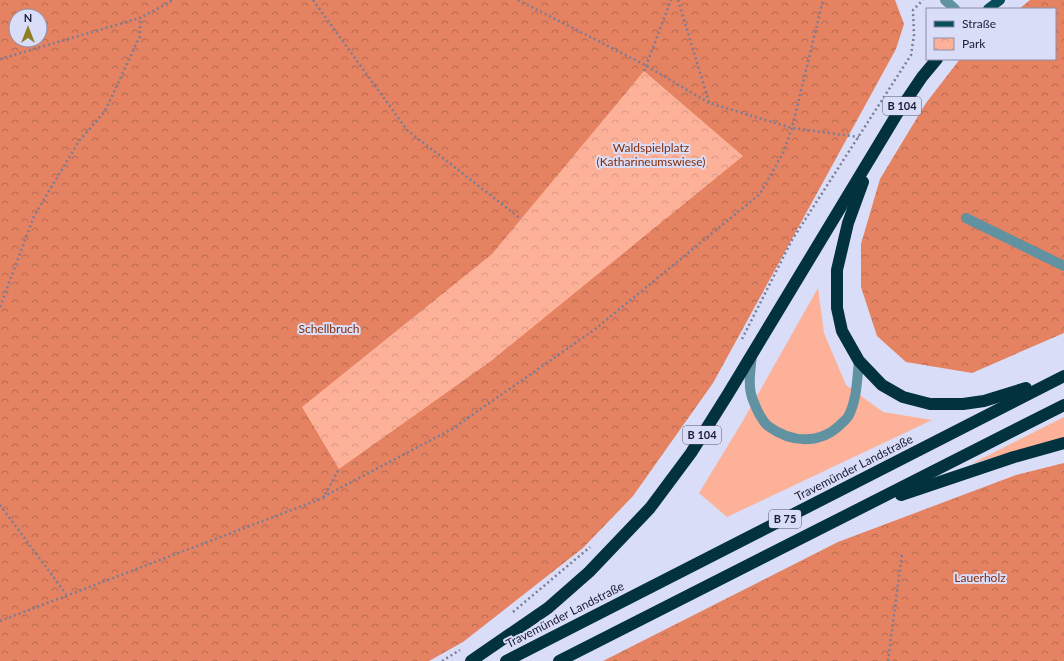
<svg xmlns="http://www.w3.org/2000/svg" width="1064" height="661" font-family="Lato,sans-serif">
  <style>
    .grass { fill: #fdb198 }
    .forest { fill: url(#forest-crowns); fill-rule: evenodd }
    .park { fill: url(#park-crowns) }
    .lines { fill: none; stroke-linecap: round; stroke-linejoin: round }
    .path { stroke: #7a7d95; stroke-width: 2.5; stroke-dasharray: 2 3; stroke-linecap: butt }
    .minor { stroke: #6092a1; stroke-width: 10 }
    .major { stroke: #094c5c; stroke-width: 10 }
    .highway { stroke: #02323e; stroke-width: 12 }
    .labels { text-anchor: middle; stroke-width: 4; stroke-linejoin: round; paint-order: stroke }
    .shield { fill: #d9ddf7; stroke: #53566e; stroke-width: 1 }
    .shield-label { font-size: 11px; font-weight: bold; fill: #1a1c33 }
    .park-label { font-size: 12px; fill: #842c09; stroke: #d9ddf7 }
    .street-label { font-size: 12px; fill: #1a1c33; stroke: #d9ddf7 }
  </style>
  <defs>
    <pattern id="forest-crowns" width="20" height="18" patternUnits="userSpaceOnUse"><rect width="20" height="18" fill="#e48262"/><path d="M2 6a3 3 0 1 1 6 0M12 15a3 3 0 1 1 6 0" fill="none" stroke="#b86a51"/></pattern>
    <pattern id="park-crowns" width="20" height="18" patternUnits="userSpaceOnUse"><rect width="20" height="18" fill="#fdb198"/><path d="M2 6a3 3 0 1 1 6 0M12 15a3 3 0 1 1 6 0" fill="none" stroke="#d89883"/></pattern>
  </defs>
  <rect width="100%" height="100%" fill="#d9ddf7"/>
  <!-- grass -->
  <g class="grass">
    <path d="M818 288 824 333 846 385 883 412 932 420 727 517 699 493 741 424Z"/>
    <path d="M1064 417V437L971 464Z"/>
  </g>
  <!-- forest -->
  <g class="forest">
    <path d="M0 0H895L904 24 896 49 713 383 633 496 583 548 463 642 429 661H0ZM16 16H40V40H16Z"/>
    <path d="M1030 0H1064V333L972 373 906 362 877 336 861 287V244L880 179 926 103 960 59H1055V9H1019Z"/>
    <path d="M1064 463V661H603L838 542 1016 475Z"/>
  </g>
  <!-- park -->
  <path class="park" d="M644 71 743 156 491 361 339 469 302 407 492 254Z"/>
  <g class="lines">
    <!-- path -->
    <g class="path">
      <path d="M313 0 407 130 521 219"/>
      <path d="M518 0 645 65 709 103 792 128 859 137"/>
      <path d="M678 0 709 102"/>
      <path d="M0 59 140 18 173 0"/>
      <path d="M644 71 671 0"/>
      <path d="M0 307 34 216 79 141 105 111 140 36V18"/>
      <path d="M742 339 792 240 911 55 914 35 913 10 923 0"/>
      <path d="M323 497 452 429 594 330 760 194 783 153 792 128 823 0"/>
      <path d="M0 505 66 594"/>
      <path d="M513 612 590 547"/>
      <path d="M0 621 323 498 339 469"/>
      <path d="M442 661 460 650"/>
      <path d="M888 661 902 553"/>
    </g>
    <!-- minor -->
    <g class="minor">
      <path d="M945 0 955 9"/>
      <path d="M966 218 1064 266"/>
      <path d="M752 354C751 368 747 386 753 400 756 408 761 420 768 426 791 443 820 445 841 424 843 422 847 419 849 415 857 399 857 379 859 361"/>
    </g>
    <!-- major -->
    <path class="major" d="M988 9 1000 0"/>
    <!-- highway -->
    <g class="highway">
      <path d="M863 182 848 223 837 270V308L842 331 859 361 882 385 903 397 930 404H963L984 401 1026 388"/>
      <path d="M901 495 1014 457 1064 443"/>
      <path d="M471 661 548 608 589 572 650 508 691 453 728 394 897 114 922 77 937 59"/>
      <path d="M506 661 1064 376"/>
      <path d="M559 661 1064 405"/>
    </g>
  </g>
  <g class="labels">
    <!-- shield labels -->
    <g class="shield">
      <rect x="883" y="97" width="38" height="18" rx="3"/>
      <rect x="683" y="426" width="38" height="18" rx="3"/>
      <rect x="769" y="510" width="32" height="18" rx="3"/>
    </g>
    <g class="shield-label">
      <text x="902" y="110">B 104</text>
      <text x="702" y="439">B 104</text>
      <text x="785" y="523">B 75</text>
    </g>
    <!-- park labels -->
    <g class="park-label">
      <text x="651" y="152">Waldspielplatz<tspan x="651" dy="14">(Katharineumswiese)</tspan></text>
      <text x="329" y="333">Schellbruch</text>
      <text x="980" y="582">Lauerholz</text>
    </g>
    <!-- street labels -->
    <g class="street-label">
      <text transform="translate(854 468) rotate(-27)" y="4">Travemünder Landstraße</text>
      <text transform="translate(565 615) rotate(-27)" y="4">Travemünder Landstraße</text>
    </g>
  </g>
  <!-- legend -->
  <rect x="926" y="8" width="130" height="52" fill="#d9ddf7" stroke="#8d90a9"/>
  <rect x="934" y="21" width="20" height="6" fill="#094c5c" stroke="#8d90a9"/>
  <text x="962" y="28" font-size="12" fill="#1a1c33">Straße</text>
  <rect x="934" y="38" width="20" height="12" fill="url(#park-crowns)" stroke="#8d90a9"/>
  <text x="962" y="48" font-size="12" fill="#1a1c33">Park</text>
  <!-- north arrow -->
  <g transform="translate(28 28)"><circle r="19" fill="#d9ddf7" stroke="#8d90a9"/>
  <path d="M0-3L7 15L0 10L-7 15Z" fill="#8d7d24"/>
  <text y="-6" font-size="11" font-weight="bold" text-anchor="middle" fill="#1a1c33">N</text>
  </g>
</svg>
